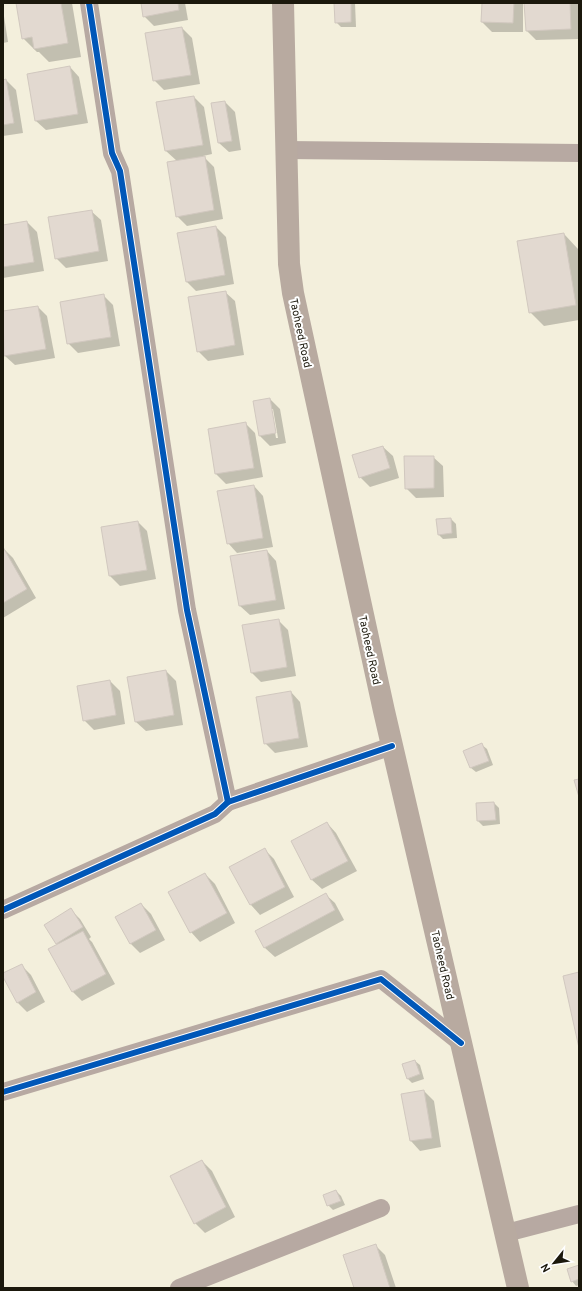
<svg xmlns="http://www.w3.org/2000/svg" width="582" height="1291" font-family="Overpass,sans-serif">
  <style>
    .shadow { fill: #0003; fill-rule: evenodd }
    .building { fill: #e2d9d0; stroke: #d1c8bf }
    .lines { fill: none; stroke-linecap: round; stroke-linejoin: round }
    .minor { stroke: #b7a9a2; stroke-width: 18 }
    .primary { stroke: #b8aaa0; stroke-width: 22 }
    .cycleway-casing { stroke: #fff; stroke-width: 8 }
    .cycleway { stroke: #0057b8; stroke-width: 6 }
    .labels { text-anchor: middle; stroke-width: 4; stroke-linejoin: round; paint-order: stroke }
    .street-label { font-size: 11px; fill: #1b180c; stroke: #fff }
  </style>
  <rect width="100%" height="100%" fill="#f3efdc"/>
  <!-- shadow -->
  <g class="shadow">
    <path d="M17 3H72L81 57 49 62 39 52H37L23 38Z"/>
    <path d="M142 3H185L188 20 154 26 144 16Z"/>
    <path d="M335 3H355L356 27H341L336 22Z"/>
    <path d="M483 3H523V32H492L482 22Z"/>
    <path d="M525 3H579V39L536 40 527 31Z"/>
    <path d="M3 10 8 42 3 43Z"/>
    <path d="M182 28 192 38 200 84 164 90 154 80Z"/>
    <path d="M70 67 79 77 88 123 46 130 36 121Z"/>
    <path d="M6 80 16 90 23 133 3 136V81Z"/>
    <path d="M194 97 204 107 212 154 203 156 214 167 223 219 187 226 177 216V161L166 151 158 103Z"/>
    <path d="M225 102 235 112 241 150 229 152 219 143Z"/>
    <path d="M91 211 101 220 108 261 66 268 56 258Z"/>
    <path d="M27 222 37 232 44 271 3 278V226Z"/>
    <path d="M216 227 226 237 234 284 196 291 186 281Z"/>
    <path d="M564 234 578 249 579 256V320L544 326 530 312Z"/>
    <path d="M225 292 235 301 244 355 208 361 198 351Z"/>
    <path d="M103 295 113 305 120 346 78 353 68 343Z"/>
    <path d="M38 307 47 316 55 358 15 365 5 356 3 345V312Z"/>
    <path d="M270 399 280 409 286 443 270 446 260 436 254 402ZM271 409H273L278 438H276Z"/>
    <path d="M245 423 255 433 263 477 226 484 216 474 209 429Z"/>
    <path d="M383 447 393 456 399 478 370 487 360 477Z"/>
    <path d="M433 457 443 466 444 497 416 498 406 488Z"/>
    <path d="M254 486 263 496 273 547 237 553 228 543Z"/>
    <path d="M451 519 456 524 457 538 443 539 438 534Z"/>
    <path d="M138 522 147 531 156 579 120 586 110 576Z"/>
    <path d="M3 548 13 558 36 598 3 618Z"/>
    <path d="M267 551 276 561 285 609 250 615 240 606Z"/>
    <path d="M278 620 288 630 296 676 261 682 251 672Z"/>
    <path d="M166 671 176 681 183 725 146 731 136 722Z"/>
    <path d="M110 681 120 691 125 724 94 730 84 720Z"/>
    <path d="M291 692 300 702 308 747 275 753 265 743Z"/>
    <path d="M482 745 487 749 493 765 476 772 471 768 465 752Z"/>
    <path d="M494 803 499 808 500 824 483 826 478 821Z"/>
    <path d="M327 823 336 833 357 871 322 889 312 880 292 842Z"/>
    <path d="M264 849 274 859 294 897 260 915 251 905 230 867Z"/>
    <path d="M205 874 215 884 235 923 200 942 191 932Z"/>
    <path d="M325 894 335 903 344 920 275 957 265 948 256 932Z"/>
    <path d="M141 904 151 914 165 940 140 953 131 944 116 917Z"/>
    <path d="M71 910 80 919 91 937 89 939 92 942 115 984 82 1001 72 991 58 945 57 943Z"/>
    <path d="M21 965 31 975 45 1002 27 1012 17 1002 3 975Z"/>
    <path d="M415 1061 420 1065 424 1079 412 1083 407 1078Z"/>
    <path d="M424 1091 434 1101 441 1147 420 1151 411 1141Z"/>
    <path d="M202 1161 212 1171 235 1217 205 1233 195 1223Z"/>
    <path d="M336 1191 341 1196 345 1205 333 1210 328 1205Z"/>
    <path d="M375 1245 385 1255 396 1288H355Z"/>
    <path d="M579 1266V1285L576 1286 572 1281Z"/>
  </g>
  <!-- building -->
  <g class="building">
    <path d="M16 3H61L68 43 34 49 32 37 22 39Z"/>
    <path d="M141 3H178L179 10 143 17Z"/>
    <path d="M334 3H351V22L335 23Z"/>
    <path d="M482 3H514L513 23 481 22Z"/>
    <path d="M524 3H570L571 29 526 31Z"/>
    <path d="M182 27 191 75 153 81 145 33Z"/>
    <path d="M70 66 78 114 35 121 27 74Z"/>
    <path d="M6 79 14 123 3 125V80Z"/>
    <path d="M194 96 203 145 165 151 156 102Z"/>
    <path d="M225 101 232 141 218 143 211 103Z"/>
    <path d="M205 156 214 210 176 217 167 162Z"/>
    <path d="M92 210 99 251 55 259 48 217Z"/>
    <path d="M27 221 34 262 3 267V225Z"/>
    <path d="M216 226 225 275 186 282 177 233Z"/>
    <path d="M564 233 576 305 529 313 517 241Z"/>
    <path d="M226 291 235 345 197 352 188 297Z"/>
    <path d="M104 294 111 337 67 344 60 302Z"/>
    <path d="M38 306 46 349 4 356 3 311Z"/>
    <path d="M270 398 276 433 259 436 253 401Z"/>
    <path d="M246 422 254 468 215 474 208 429Z"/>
    <path d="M383 446 390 468 359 478 352 455Z"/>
    <path d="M404 456H434V488L405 489Z"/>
    <path d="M254 485 263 538 227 544 217 491Z"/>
    <path d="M451 518 452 533 438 535 436 519Z"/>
    <path d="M138 521 147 570 109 576 101 527Z"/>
    <path d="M3 547 27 589 3 603Z"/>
    <path d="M267 550 276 600 239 606 230 556Z"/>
    <path d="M279 619 287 667 251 673 242 625Z"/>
    <path d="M166 670 174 715 135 722 127 677Z"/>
    <path d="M110 680 116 715 83 721 77 686Z"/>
    <path d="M291 691 299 738 264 744 256 697Z"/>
    <path d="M482 743 489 761 470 768 463 751Z"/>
    <path d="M579 779V797L574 780Z"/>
    <path d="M494 802 496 820 477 821 476 803Z"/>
    <path d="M327 822 348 861 311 880 291 841Z"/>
    <path d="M265 848 285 887 250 905 229 867Z"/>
    <path d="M205 873 227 913 190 933 168 892Z"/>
    <path d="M326 893 335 910 264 948 255 931Z"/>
    <path d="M141 903 156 930 130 944 115 917Z"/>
    <path d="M71 908 83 927 56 944 44 925Z"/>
    <path d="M83 931 106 974 72 992 48 949Z"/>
    <path d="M22 964 36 992 17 1003 3 977V973Z"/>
    <path d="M579 972V1048L563 976Z"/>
    <path d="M415 1060 420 1074 407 1079 402 1064Z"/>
    <path d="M424 1090 432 1138 410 1141 401 1094Z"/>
    <path d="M202 1160 226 1207 194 1224 170 1176Z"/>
    <path d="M336 1190 341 1201 327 1206 323 1195Z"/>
    <path d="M376 1244 390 1288H354L343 1255Z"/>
    <path d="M579 1265V1279L571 1282 567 1269Z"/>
  </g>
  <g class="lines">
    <!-- minor -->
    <g class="minor">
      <path d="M89 3 112 153 120 171 187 610 228 802"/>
      <path d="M286 150 579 153"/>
      <path d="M3 910 215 814 228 802 392 746"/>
      <path d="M3 1092 381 979 461 1043"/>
      <path d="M506 1233 579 1214"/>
      <path d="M179 1288 381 1208"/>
    </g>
    <!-- primary -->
    <path class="primary" d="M283 3 289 264 293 293 384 711 518 1288"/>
    <!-- cycleway casing -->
    <g class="cycleway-casing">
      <g id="cycleway">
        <path d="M89 3 112 153 120 171 187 610 228 802"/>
        <path d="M3 910 215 814 228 802 392 746"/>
        <path d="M3 1092 381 979 461 1043"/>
      </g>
    </g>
    <!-- cycleway -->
    <use href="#cycleway" class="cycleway"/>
  </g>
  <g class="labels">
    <!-- street labels -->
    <g class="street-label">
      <text transform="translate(301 333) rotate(78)" y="4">Taoheed Road</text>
      <text transform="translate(370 650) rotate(78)" y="4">Taoheed Road</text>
      <text transform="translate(443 965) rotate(77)" y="4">Taoheed Road</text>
    </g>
  </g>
  <!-- border -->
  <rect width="582" height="1291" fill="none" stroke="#1b180c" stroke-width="8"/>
  <!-- north arrow -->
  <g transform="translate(554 1263) rotate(240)" stroke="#ffffff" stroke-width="3" paint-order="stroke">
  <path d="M0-3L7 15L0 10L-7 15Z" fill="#1b180c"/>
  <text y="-6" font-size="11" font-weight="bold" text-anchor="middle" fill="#1b180c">N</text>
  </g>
</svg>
